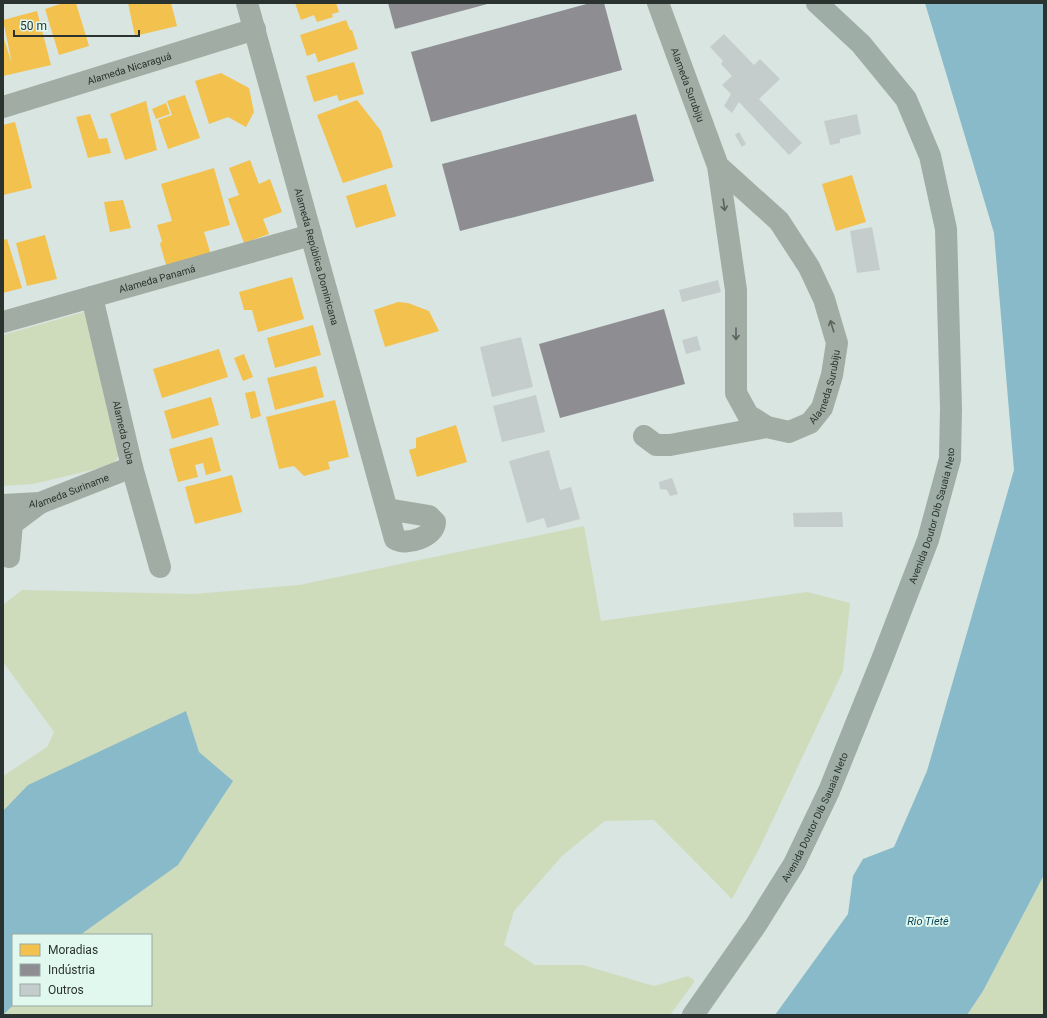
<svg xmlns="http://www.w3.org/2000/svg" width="1047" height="1018" font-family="Roboto,sans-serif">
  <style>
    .green { fill: #cfdcbc; fill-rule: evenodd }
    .water { fill: #88bac9 }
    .homes { fill: #f2c14e }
    .industry { fill: #8d8d92 }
    .building { fill: #c4cdcc }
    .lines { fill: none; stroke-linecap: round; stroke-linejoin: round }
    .minor { stroke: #a1aca4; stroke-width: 22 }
    .major { stroke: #9eada5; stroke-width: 22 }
    .oneway { stroke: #5a635e }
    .labels { text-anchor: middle; stroke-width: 4; stroke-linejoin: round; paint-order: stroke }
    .street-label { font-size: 10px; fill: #2a3330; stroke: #e1f8ef }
    .water-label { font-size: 11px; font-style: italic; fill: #0d4658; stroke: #e1f8ef }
  </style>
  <rect width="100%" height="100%" fill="#d9e5e1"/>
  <!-- green -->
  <g class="green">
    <path d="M87 311 123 448 113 465 33 484 3 486V335Z"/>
    <path d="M584 526 601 621 807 592 850 603 843 671 759 849 732 899 654 820 605 821 562 856 514 911 504 945 535 965H583L654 986 688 976 695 981 670 1015H3V776L47 747 54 732 3 662V605L22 590 194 594 299 585ZM13 935H151V1005H13Z"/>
    <path d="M1044 875V1015H967L983 991Z"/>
  </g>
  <!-- water -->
  <g class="water">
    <path d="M925 3H1044V875L983 991 967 1015H775L848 914 853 876 863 859 894 847 927 771 1014 470 994 233Z"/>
    <path d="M186 711 199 752 233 781 178 865 80 935H13V1005L3 1015V811L28 785Z"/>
  </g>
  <!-- homes -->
  <g class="homes">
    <path d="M63 3H76L89 46 59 55 45 9Z"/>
    <path d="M128 3H171L177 26 135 36Z"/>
    <path d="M295 3H336L339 12 332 14 333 17 317 22 314 15 301 20Z"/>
    <path d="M37 11 51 65 3 76V36L12 64 3 20Z"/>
    <path d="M346 20 350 30H352L358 49 318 62 315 53 307 56 300 35Z"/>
    <path d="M354 62 364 94 339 101 337 95 314 102 306 76Z"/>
    <path d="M221 73 249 88 254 112 246 127 228 117 209 124 195 81Z"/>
    <path d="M185 95 200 138 168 149 158 120 172 115 167 101Z"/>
    <path d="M357 100 381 131 393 167 343 183 317 115Z"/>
    <path d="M146 101 157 150 125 160 110 114Z"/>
    <path d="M166 103 170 114 156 119 152 109Z"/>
    <path d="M90 114 99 139 107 138 111 153 88 158 76 117Z"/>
    <path d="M15 122 32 188 3 195V125Z"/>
    <path d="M250 160 259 184 270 179 282 212 263 219 269 234 244 243 228 199 239 195 229 168Z"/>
    <path d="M214 168 230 225 204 232 211 255 167 268 160 244 162 241 157 225 172 221 161 184Z"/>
    <path d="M852 175 866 222 836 231 822 184Z"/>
    <path d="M386 184 396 216 356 228 346 196Z"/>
    <path d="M123 200 131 228 110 232 104 202Z"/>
    <path d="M45 235 57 279 27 286 16 243Z"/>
    <path d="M7 239 22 288 3 293V240Z"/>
    <path d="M292 277 304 319 258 332 252 310H244L239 292Z"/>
    <path d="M398 302 408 303 429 311 439 331 385 347 374 310Z"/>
    <path d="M313 325 321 355 275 368 267 338Z"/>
    <path d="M219 349 228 377 162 398 153 369Z"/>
    <path d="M244 354 253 377 243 381 234 358Z"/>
    <path d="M316 366 324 397 275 410 267 378Z"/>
    <path d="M255 391 261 416 251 419 245 393Z"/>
    <path d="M211 397 219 425 172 439 164 411Z"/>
    <path d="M335 400 349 457 328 462 330 469 304 476 294 466 279 469 266 417Z"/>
    <path d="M456 425 467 462 417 477 409 450 416 448V438Z"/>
    <path d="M212 437 221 471 206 475 203 463 195 465 198 477 178 482 169 449Z"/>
    <path d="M232 475 242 512 195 524 185 487Z"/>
  </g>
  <!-- industry -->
  <g class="industry">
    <path d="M388 3H491L395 29Z"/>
    <path d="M590 3H604L622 70 431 122 411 52Z"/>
    <path d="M636 114 654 181 460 231 442 164Z"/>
    <path d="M664 309 685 384 560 418 539 344Z"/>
  </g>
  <!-- building -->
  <g class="building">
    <path d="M724 34 754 65 760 59 780 79 759 99 802 143 789 155 739 102 732 113 724 106 731 94 722 85 732 76 721 64 723 61 710 47Z"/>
    <path d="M857 114 861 134 840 139V143L830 145 824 121Z"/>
    <path d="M739 132 746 144 742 147 735 135Z"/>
    <path d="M872 227 880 270 857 273 850 231Z"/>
    <path d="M718 280 721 292 682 302 679 290Z"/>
    <path d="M697 336 701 350 686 354 682 340Z"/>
    <path d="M521 337 533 387 492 397 480 347Z"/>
    <path d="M536 395 545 432 502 442 493 406Z"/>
    <path d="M549 450 560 490 571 487 580 519 547 528 544 518 527 523 509 461Z"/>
    <path d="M672 478 678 494 670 496 667 490 660 489 659 482Z"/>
    <path d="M842 512 843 527H794L793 513Z"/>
  </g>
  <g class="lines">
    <!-- minor -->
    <g class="minor">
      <path id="s1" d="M247 3 395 539C406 546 435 537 435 522L429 516 387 509"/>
      <path id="s2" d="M658 3 718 166 736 290V393L748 415 767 427 789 432 810 423 822 408 832 375 837 343 824 299 809 267 779 221 718 166"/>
      <path id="s3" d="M3 107 255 29"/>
      <path id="s4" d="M92 297 132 467 160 567"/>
      <path id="s5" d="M3 322 311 235"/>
      <path d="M644 436 656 445H670L767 427"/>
      <path id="s6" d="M3 505 40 503 132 467"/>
      <path d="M9 557 12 524 40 503"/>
    </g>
    <!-- major -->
    <path class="major" id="s7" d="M693 1015 756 925 794 864 829 791 881 662 928 540 950 459 951 408 946 229 930 156 906 99 861 44 817 3"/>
  </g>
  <!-- one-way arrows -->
  <defs><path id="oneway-shaft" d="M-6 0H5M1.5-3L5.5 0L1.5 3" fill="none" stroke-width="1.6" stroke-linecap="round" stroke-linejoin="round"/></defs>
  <g class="oneway">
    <use href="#oneway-shaft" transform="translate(724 205) rotate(82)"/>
    <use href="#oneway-shaft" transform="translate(832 326) rotate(-107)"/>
    <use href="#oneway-shaft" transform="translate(736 334) rotate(90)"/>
  </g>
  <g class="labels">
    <!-- street labels -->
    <g class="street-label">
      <text dy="4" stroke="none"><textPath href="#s3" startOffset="132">Alameda Nicaraguá</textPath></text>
      <text dy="4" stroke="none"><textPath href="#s2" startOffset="87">Alameda Surubiju</textPath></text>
      <text dy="4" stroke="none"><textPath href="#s1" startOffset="263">Alameda República Dominicana</textPath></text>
      <text dy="4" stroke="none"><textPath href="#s5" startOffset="160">Alameda Panamá</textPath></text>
      <text dy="4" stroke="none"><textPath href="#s2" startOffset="535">Alameda Surubiju</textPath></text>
      <text dy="4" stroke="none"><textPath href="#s4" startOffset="139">Alameda Cuba</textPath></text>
      <text dy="4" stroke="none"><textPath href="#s6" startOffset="68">Alameda Suriname</textPath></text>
      <text dy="4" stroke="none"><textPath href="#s7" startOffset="557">Avenida Doutor Dib Sauaia Neto</textPath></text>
      <text dy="4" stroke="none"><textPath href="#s7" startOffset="233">Avenida Doutor Dib Sauaia Neto</textPath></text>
    </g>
    <!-- water labels -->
    <g class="water-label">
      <text x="928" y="925">Rio Tietê</text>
    </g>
  </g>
  <!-- border -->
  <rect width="1047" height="1018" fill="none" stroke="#2a3330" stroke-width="8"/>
  <!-- legend -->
  <rect x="12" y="934" width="140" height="72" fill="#e1f8ef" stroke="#98a9a3"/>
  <rect x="20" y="944" width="20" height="12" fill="#f2c14e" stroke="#98a9a3"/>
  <text x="48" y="954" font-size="12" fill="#2a3330">Moradias</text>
  <rect x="20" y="964" width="20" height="12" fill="#8d8d92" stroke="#98a9a3"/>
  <text x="48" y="974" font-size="12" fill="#2a3330">Indústria</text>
  <rect x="20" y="984" width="20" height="12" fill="#c4cdcc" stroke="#98a9a3"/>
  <text x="48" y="994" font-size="12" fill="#2a3330">Outros</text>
  <!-- scale -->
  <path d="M14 30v6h125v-6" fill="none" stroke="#2a3330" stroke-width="2"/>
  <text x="20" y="30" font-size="12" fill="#2a3330" stroke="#e1f8ef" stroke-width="3" paint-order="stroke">50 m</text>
</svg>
